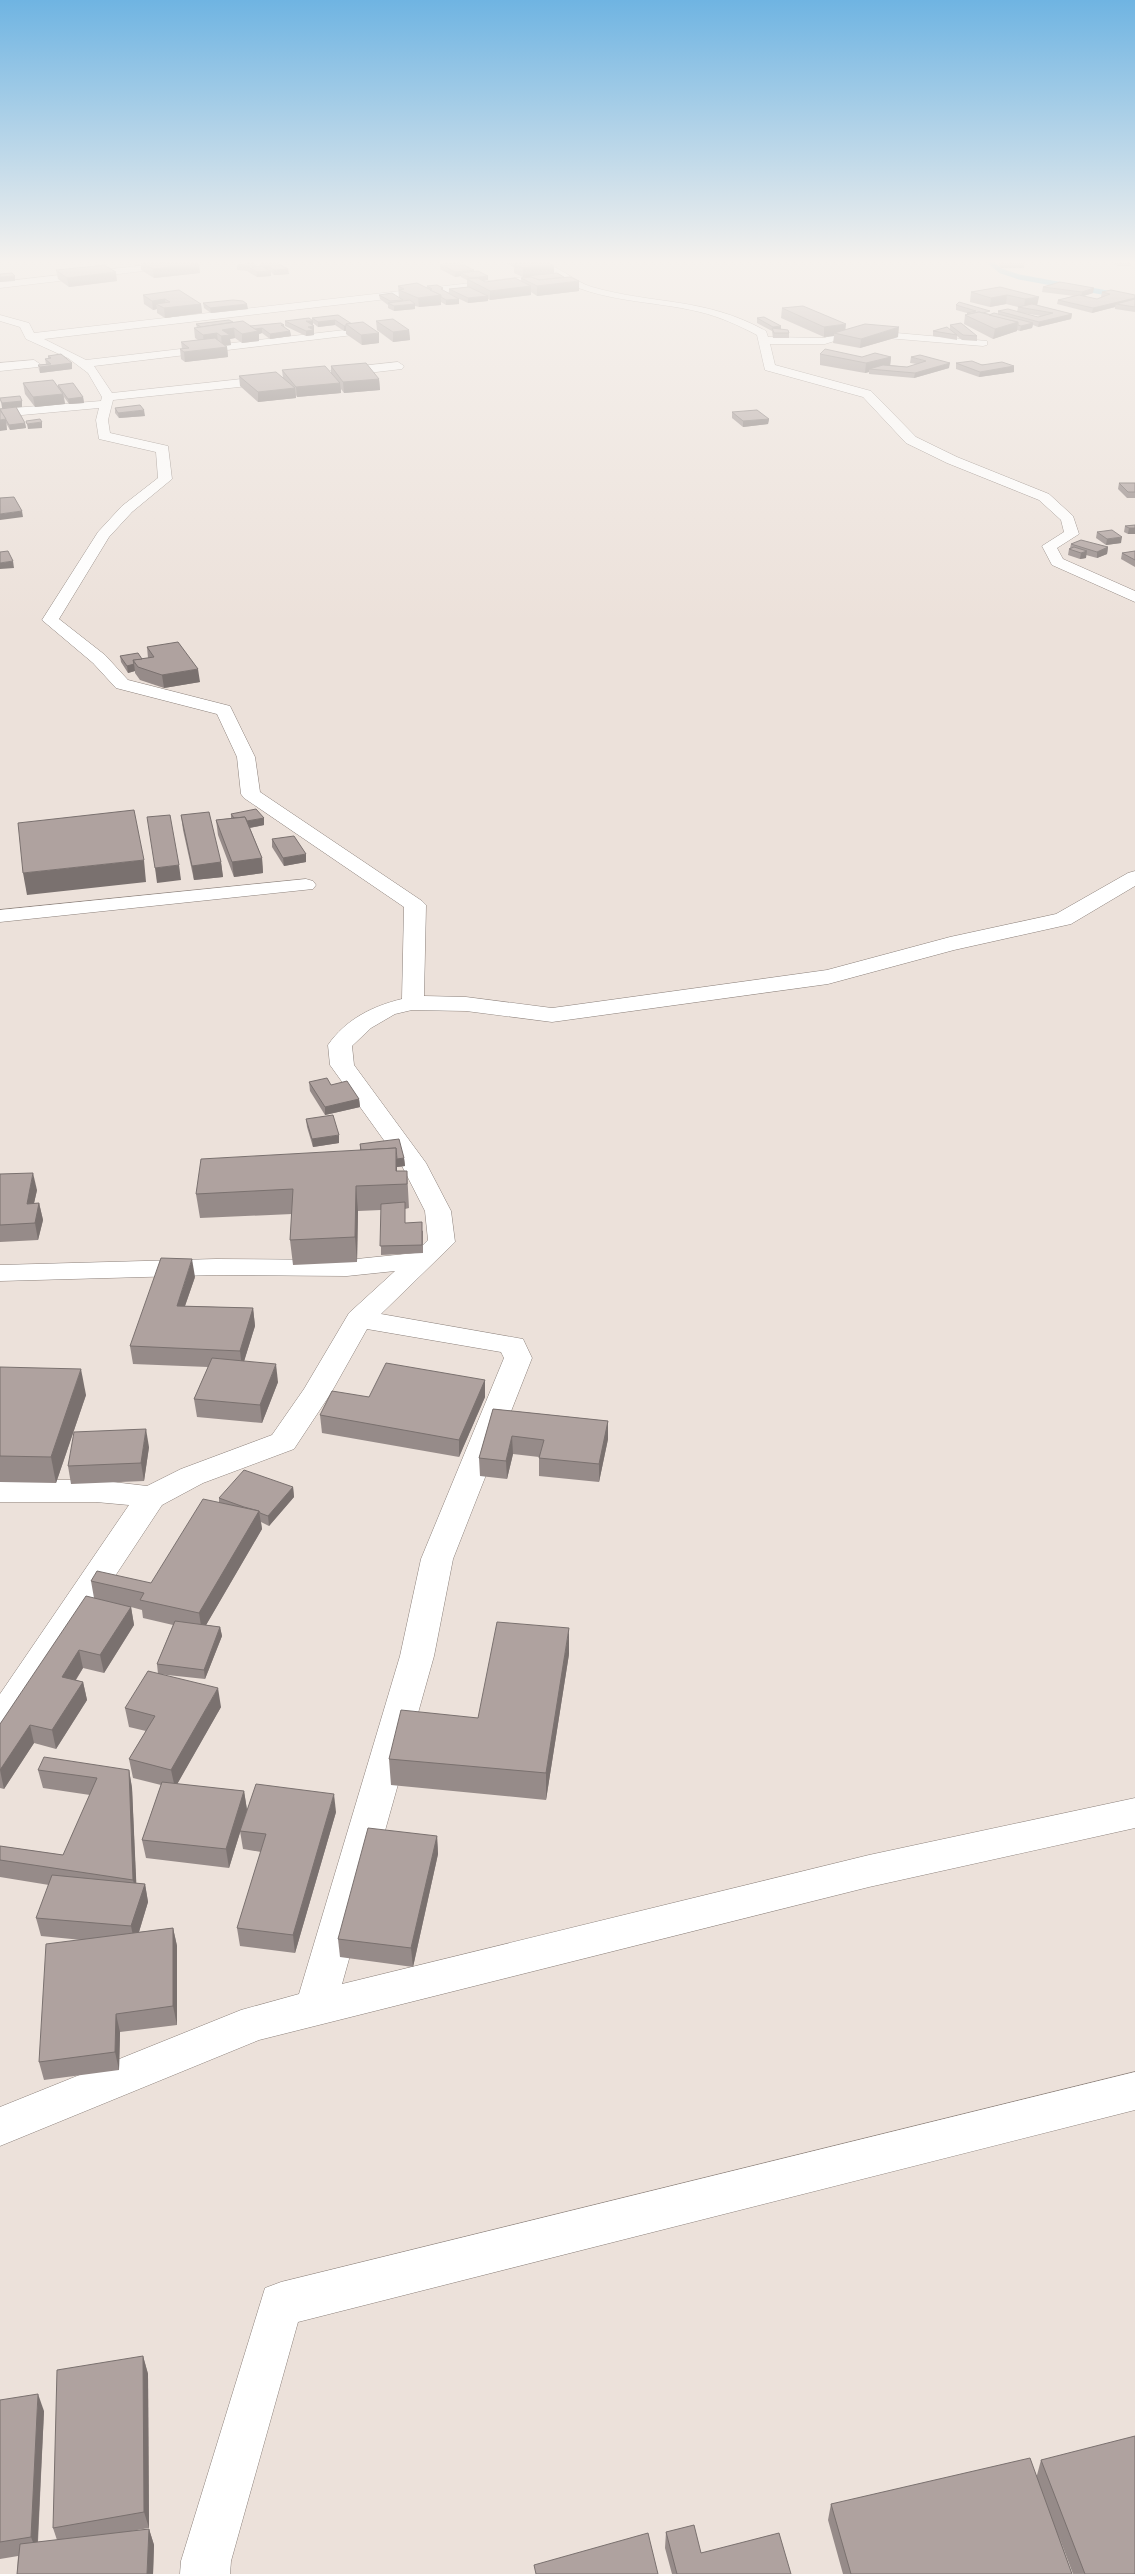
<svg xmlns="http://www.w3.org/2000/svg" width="1135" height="2574" font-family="'Work Sans',sans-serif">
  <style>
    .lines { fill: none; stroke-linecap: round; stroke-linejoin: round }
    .stream { stroke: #59b5d8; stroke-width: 5 }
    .minor-casing { stroke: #8c817b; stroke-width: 1 }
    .minor { fill: #fff; fill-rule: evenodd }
    .wall { fill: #968b89; fill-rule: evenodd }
    .shaded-wall { fill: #7a716f }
    .building { fill: #afa29f; stroke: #7a716f }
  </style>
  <rect width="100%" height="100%" fill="#ece1da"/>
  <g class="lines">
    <!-- stream -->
    <path class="stream" d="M991 263 1001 271 1019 277 1135 298"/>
    <!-- minor casing -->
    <g class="minor-casing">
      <g id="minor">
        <path d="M163 263 182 264 177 267 0 288V282Z"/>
        <path d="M533 263C554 260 572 281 592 287 655 305 705 297 766 331L768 337 824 338 842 332 862 330 987 341V345L983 346 862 336 844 338 825 344H770L775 365 871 391 916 437 957 457 1049 494 1073 516 1079 534 1057 548 1063 559 1135 591V602L1052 565 1042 546 1064 532 1061 520 1039 500 947 463 906 443 863 397 765 370 757 335C738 325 720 317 700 312 651 300 600 303 555 277L550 280 44 339 86 360 353 329 359 332 353 335 94 366 112 393 278 375 284 379 278 383 113 400 108 420 110 433 168 446 172 479 132 512 109 537 59 619 105 655 128 680 230 706 255 757 260 792 422 901 426 905 424 996 466 997 552 1008 827 970 950 937 1056 914 1128 873 1135 871V886L1071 924 954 950 828 984 552 1022 466 1011 412 1010 395 1014 371 1028 352 1046 354 1065 426 1163 451 1211 455 1242 381 1314 523 1339 532 1358 453 1559 434 1656 342 1984 869 1855 1135 1798V1828L869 1887 259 2040 0 2146V2107L241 2010 299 1994 400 1656 421 1559 504 1358 501 1352 367 1329 331 1393 294 1449 203 1483 162 1505 12 1732 0 1736V1694L129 1505 96 1502H0V1480H96L147 1486 181 1469 272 1435 304 1389 349 1313 395 1271 347 1276 216 1275 0 1281V1265L216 1259 347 1260 415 1253 428 1240 425 1211 401 1164 330 1065 328 1045C346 1019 373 1006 402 999L404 907 244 798 241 794 237 757 217 714 116 688 93 663 42 620 98 532 122 506 158 478 156 452 99 439 96 420 99 408 0 417V409L101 401 102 397 88 373 68 358 26 339 20 327 0 321V315L29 323 34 333 550 274Z"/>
        <path d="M34 360 40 364 38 367 0 371V363Z"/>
        <path d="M398 362 404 366 402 369 333 377 327 373 333 369Z"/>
        <path d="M306 879 313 881 316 885 313 889 0 922V910Z"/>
        <path d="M1135 2072V2110L298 2322 231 2561 230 2574H180L181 2561 265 2288 281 2282Z"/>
      </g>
    </g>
    <!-- minor -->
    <use href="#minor" class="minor"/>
  </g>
  <!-- wall -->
  <g class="wall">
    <path d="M141 263H197L199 264 200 273 154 278 141 270Z"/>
    <path d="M260 263H277L289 274 274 275 271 272V276L257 277 247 271 237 270V265L256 266H261Z"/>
    <path d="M505 263H549L554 265V274L579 291 537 296 531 292V295L490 300 488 299V301L468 303 449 294V289L467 287V280L461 277V276L455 277 440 269V264L474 271 488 280 484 281 485 282 521 281V278L523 277 514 273V267Z"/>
    <path d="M998 263H1024V268H1001Z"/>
    <path d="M1115 263H1131V266H1117L1115 264Z"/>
    <path d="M56 270 117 281 69 287 58 279Z"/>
    <path d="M398 286 427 288V286L443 288V290L459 299V304L446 305 441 302V305L419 307 415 306V309L394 311 388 308V305L380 299 379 295 399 298Z"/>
    <path d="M1000 287 1037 305 1072 314 1071 319 1038 327 1033 325 1032 328 1020 331 1017 330V331L993 339 964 324 965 315 967 314V313L956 310V305L990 314H998V311L1017 312 1018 307 1006 304 990 307 970 302 971 292ZM1023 313 1041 316 1038 317Z"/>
    <path d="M1043 287 1093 293 1083 296 1097 299 1101 297 1102 292 1135 295V312L1115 309V307L1092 313 1057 304 1058 300 1074 296 1042 292Z"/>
    <path d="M143 295 201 304 202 313 165 318 157 313V309L153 310 144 304Z"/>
    <path d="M203 303 248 309 211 313 204 308Z"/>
    <path d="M782 308 846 330 898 337 860 348 833 343 834 336 824 337 781 318Z"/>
    <path d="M338 315 379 343 362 345 346 334V331H344L335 325 318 327 313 323 314 335 306 336 285 326V321L312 320V318Z"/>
    <path d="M757 318 789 333V338H773L772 331 757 323Z"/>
    <path d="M376 321 409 330 410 340 393 342 377 330Z"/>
    <path d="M233 322 250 326 284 325 285 328 290 331 291 336 270 339 262 333 259 334V341L242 343 235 338 230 339 231 345 224 346 227 347 228 357 185 362 181 359 180 349H182L181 342 198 340 195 338 194 328H197L196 324Z"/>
    <path d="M950 325 977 336V341L962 340 957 336V340L933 336V331L950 329Z"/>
    <path d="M820 354 862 357H891L890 365 907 367 917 364 910 363 911 357 949 368 914 378 869 374V372L865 373 820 365Z"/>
    <path d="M48 356 72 363V369L40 373 39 370 38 365 46 364 45 359 48 358Z"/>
    <path d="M956 363 1014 366V372L979 377 956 369Z"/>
    <path d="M331 366 379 379 380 390 344 393 341 389V393L297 397 296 395V398L258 402 240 386 239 376 283 378 282 370 331 373Z"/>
    <path d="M23 383 58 388V385L83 397 84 403 69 404 64 397 65 404 35 407 25 394Z"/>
    <path d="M0 398 22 401V407H16L25 423 26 428 10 430 6 423 7 430 1 403Z"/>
    <path d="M115 408 145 416 119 418 115 413Z"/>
    <path d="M732 412 769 419 768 424 743 427 732 418Z"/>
    <path d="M1119 483H1135V498H1127L1118 489Z"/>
    <path d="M1135 525V534H1128L1124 532 1125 526Z"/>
    <path d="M1097 532 1121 543 1106 545 1096 538Z"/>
    <path d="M1071 544 1108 547 1107 554 1097 558 1086 555V558L1080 559 1068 555 1069 549 1070 548Z"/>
    <path d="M1135 551V567L1121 559 1122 553Z"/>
    <path d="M147 647 200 682 164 688 140 680 135 673V671L128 673 121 662 120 656 142 659 148 658Z"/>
    <path d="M231 814 264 818V825L250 828 262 858 263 873 234 877 218 835 216 820 231 818Z"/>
    <path d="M181 815 221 862 223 877 194 880 183 830Z"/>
    <path d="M272 839 306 862 284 866 272 847Z"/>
    <path d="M309 1082 331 1085 359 1099 360 1107 325 1115 310 1091Z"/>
    <path d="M306 1119 339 1143 313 1147 307 1127Z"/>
    <path d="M360 1144 404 1158 405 1166 397 1167V1171H407L409 1208 405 1209V1223L423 1231V1253L381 1255V1210L358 1211 357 1262 293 1265 290 1240 292 1214 200 1218 196 1194 360 1150Z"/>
    <path d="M0 1174 37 1190 34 1203H39L43 1220 38 1240 0 1242Z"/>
    <path d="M195 1277 185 1306 253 1308 255 1326 244 1361 278 1382 262 1423 197 1417 194 1399 208 1367 133 1364 130 1346Z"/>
    <path d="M0 1367 86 1395 56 1483 0 1482Z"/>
    <path d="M485 1380V1397L459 1457 322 1433 320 1415 369 1397Z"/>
    <path d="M493 1409 608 1421V1439L599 1482 539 1476V1457L513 1454 507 1479 480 1476 479 1458Z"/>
    <path d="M149 1447 144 1481 71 1484 68 1466Z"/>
    <path d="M293 1487 294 1497 269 1526 261 1522 262 1529 206 1625 220 1627 222 1636 205 1679 158 1674 157 1664 173 1625 143 1618 142 1610 131 1607 134 1625 104 1673 83 1668 76 1680 83 1682 87 1700 56 1749 34 1743 4 1789 0 1788V1724L94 1598 91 1581 151 1583 219 1502V1498Z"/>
    <path d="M569 1654 546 1800 391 1785 389 1759 478 1718Z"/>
    <path d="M221 1707 177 1784 244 1791 247 1810 229 1868 146 1858 142 1840 161 1785 133 1778 129 1759 146 1731 129 1727 125 1708Z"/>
    <path d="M38 1770H129L132 1788 136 1883 145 1884 148 1902 139 1932 173 1928 177 1946V2025L120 2032 119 2070 44 2080 39 2062 82 1940 41 1936 36 1918 49 1885 0 1877V1846L63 1855 90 1795 43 1788Z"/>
    <path d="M336 1812 295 1953 240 1946 237 1928 261 1852 243 1849 240 1831Z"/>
    <path d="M437 1836 438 1854 413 1967 340 1957 338 1939Z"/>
    <path d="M143 2356 148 2374 149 2528 131 2531 149 2529 154 2545 153 2574H17L18 2556 0 2559V2400L44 2411 38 2542 57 2540 53 2528Z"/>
    <path d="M1041 2460 1135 2574H1073L1058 2534 1072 2574H843L828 2520 831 2504 1037 2475Z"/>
    <path d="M666 2532 701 2553 791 2574H672L665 2548Z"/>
  </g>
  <!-- shaded-wall -->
  <g class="shaded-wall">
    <path d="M199 264 200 273 154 278 153 269Z"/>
    <path d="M554 265V274L523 277V268Z"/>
    <path d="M288 269 289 274 274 275V270Z"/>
    <path d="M474 270V275L461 273V276L455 277V272Z"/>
    <path d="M270 271 271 276 257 277V272Z"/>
    <path d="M116 272 117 281 69 287 67 278Z"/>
    <path d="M15 276V281L0 282V277Z"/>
    <path d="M488 276V280L473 282 471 281V278Z"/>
    <path d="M579 281V291L537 296V286Z"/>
    <path d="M531 286V295L490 300V291Z"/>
    <path d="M1094 288 1093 293 1081 297 1082 292Z"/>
    <path d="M441 295V305L419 307 418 298Z"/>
    <path d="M1007 295 1006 304 990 307 991 298Z"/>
    <path d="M488 296V301L468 303V298Z"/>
    <path d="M1039 297 1037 306 1024 308 1025 299Z"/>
    <path d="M1135 298V303L1116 304 1115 307 1092 313 1093 308Z"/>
    <path d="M165 299 166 308 201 304 202 313 165 318 164 308 156 304 157 309 153 310 152 301Z"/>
    <path d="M459 299V304L446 305V300Z"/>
    <path d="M247 304 248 309 211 313 210 308Z"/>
    <path d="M415 304V309L394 311V306Z"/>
    <path d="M1072 314 1071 319 1038 327 1039 322Z"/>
    <path d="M335 320V325L318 327V322Z"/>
    <path d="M306 321H313V326Z"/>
    <path d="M1018 322 1017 331 993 339 995 329Z"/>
    <path d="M1033 323 1032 328 1020 331 1021 326Z"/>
    <path d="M846 324 845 334 834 333V336L824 337V327Z"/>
    <path d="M314 326V335L306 336V331L308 327Z"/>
    <rect x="344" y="326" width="2" height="5"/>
    <path d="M781 326V331L773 332V327Z"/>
    <path d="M899 327 898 337 860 348 861 339Z"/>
    <path d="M234 328 235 338 230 339 231 345 222 346 221 336 222 332 204 329Z"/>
    <path d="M262 328V333L259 334V341L242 343V334L253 329Z"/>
    <path d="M409 330 410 340 393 342V332Z"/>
    <path d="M290 331 291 336 270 339V334Z"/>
    <path d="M217 333 218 343 204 344 203 335Z"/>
    <path d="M379 333V343L362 345 361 335Z"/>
    <path d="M227 347 228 357 185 362 184 352Z"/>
    <path d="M891 357 890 367 869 369V372L865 373 866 363Z"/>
    <path d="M72 363V369L40 373V367Z"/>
    <path d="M950 363 949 368 914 378 915 373Z"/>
    <path d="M1014 366V372L979 377 980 372Z"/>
    <path d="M379 379 380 390 344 393 343 382Z"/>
    <path d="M340 383 341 393 297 397 296 387Z"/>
    <path d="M295 388 296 398 258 402V392Z"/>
    <path d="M63 394 65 404 35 407 33 397Z"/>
    <path d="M83 397 84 403 69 404 68 399Z"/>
    <path d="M22 401V407L2 408V403Z"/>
    <path d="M144 410 145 416 119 418 118 413Z"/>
    <path d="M6 419 7 430 0 431V420Z"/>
    <path d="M769 419 768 424 743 427V421Z"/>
    <path d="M42 422V428L28 429 27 424Z"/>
    <path d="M25 423 26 428 10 430 9 425Z"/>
    <path d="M22 511 23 517 0 520V514Z"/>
    <path d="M1129 528H1135V534H1128Z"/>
    <path d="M1122 537 1121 543 1106 545 1107 539Z"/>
    <path d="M1108 547 1107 554 1097 558V552Z"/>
    <path d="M1087 551 1086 558 1080 559 1081 553Z"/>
    <path d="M13 561 14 568 0 569V563Z"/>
    <path d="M134 664 135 671 128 673 127 666Z"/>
    <path d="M198 669 200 682 164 688 162 675Z"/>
    <path d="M264 818V825L239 830 238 823Z"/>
    <path d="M306 854V862L284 866 283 858Z"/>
    <path d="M262 858 263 873 234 877 232 862Z"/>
    <path d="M144 860 146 882 27 895 23 873Z"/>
    <path d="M221 862 223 877 194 880 192 866Z"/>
    <path d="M179 865 181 880 157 883 155 868Z"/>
    <path d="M359 1099 360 1107 325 1115V1107Z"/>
    <path d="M339 1135V1143L313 1147 312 1139Z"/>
    <path d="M404 1158 405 1166 397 1167V1185L365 1163Z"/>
    <path d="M33 1173 37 1190 30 1221 27 1204Z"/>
    <path d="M356 1186 358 1211 357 1262 355 1237Z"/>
    <path d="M39 1203 43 1220 38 1240 35 1223Z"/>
    <path d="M192 1259 195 1277 179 1323 177 1306Z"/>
    <path d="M253 1308 255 1326 242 1368 240 1351Z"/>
    <path d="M276 1364 278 1382 262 1423 260 1405Z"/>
    <path d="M81 1369 86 1395 56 1483 51 1457Z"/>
    <path d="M485 1380V1397L459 1457V1440Z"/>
    <path d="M608 1421V1439L599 1482V1464Z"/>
    <path d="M146 1429 149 1447 144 1481 141 1463Z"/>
    <path d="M512 1436 513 1454 507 1479 506 1461Z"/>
    <path d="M293 1487 294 1497 269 1526 268 1516Z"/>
    <path d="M259 1511 262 1529 202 1632 199 1613Z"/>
    <path d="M131 1607 134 1625 104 1673 100 1655Z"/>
    <path d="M220 1627 222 1636 205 1679 204 1670Z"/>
    <path d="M569 1628V1654L546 1800V1773Z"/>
    <path d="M79 1650 83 1668 66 1695 62 1677Z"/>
    <path d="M83 1682 87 1700 56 1749 52 1730Z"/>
    <path d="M218 1688 221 1707 175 1788 171 1770Z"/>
    <path d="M30 1725 34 1743 4 1789 0 1770Z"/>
    <path d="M129 1770 132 1788 137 1898 133 1880Z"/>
    <path d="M244 1791 247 1810 229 1868 226 1849Z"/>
    <path d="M334 1794 336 1812 295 1953 293 1935Z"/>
    <path d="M437 1836 438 1854 413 1967 411 1948Z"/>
    <path d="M145 1884 148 1902 135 1945 131 1926Z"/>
    <path d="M173 1928 177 1946V2025L173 2006Z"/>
    <path d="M116 2014 120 2032 119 2070 115 2052Z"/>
    <path d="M143 2356 148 2374 149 2528 144 2512Z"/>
    <path d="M38 2394 44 2411 37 2553 31 2537Z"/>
    <path d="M149 2529 154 2545 153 2574H147Z"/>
  </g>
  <!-- building -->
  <g class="building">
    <path d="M143 263H197L199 264 153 269Z"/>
    <path d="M252 263 256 265 252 267 262 266 270 271 257 272 247 266 237 265Z"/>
    <path d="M262 263H277L288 269 274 270Z"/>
    <path d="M459 263 474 270 455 272 440 264Z"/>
    <path d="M524 263H549L554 265 523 268 514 264Z"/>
    <path d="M104 265 116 272 67 278 56 270 97 266Z"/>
    <path d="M478 271 488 276 471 278 461 273Z"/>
    <path d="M12 273 15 276 0 277V274Z"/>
    <path d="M557 273 564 277 539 280 531 277 526 276Z"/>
    <path d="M531 277 539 280 570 277 579 281 537 286 521 278Z"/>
    <path d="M478 278 485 282 515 278 531 286 490 291 467 279Z"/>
    <path d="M1060 282 1094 288 1082 292 1043 287Z"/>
    <path d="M417 283 441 295 418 298 399 290 404 289 398 286Z"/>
    <path d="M437 285 443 288 441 289 459 299 446 300 441 297V295L430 290 432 289 427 286Z"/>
    <path d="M469 287 488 296 468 298 449 289Z"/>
    <path d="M1000 287 1039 297 1025 299 1007 295 991 298 971 292Z"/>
    <path d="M179 290 201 304 164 308 156 304 170 302 165 299 152 301 143 295Z"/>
    <path d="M1111 290 1135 295V298L1093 308 1058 300 1079 295 1097 299 1110 294 1102 292Z"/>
    <path d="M392 293 403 300 390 301 379 295Z"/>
    <path d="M1135 299V307L1116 304Z"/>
    <path d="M233 300 243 301 247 304 210 308 203 303Z"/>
    <path d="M410 300 415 304 394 306 388 303Z"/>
    <path d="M959 302 990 311 983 313 979 312 968 314 967 313 976 311 956 305Z"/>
    <path d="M1032 304 1072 314 1039 322 998 311 1008 309 1038 317 1053 313 1018 307Z"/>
    <path d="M803 306 846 324 824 327 782 308Z"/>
    <path d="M979 312 1018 322 995 329 965 315Z"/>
    <path d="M994 313 1033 323 1021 326 1018 325V322L989 315Z"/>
    <path d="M338 315 352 324H346V326H344L335 320 318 322 312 318Z"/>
    <path d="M764 317 781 326 773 327 757 318Z"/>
    <path d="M309 318 313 321H306L314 326 308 327 314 330 306 331 285 321Z"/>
    <path d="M393 319 409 330 393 332 376 321Z"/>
    <path d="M229 320 233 322 201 327 196 324Z"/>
    <path d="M243 321 258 331 242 334 234 328 222 330 230 335 221 336 217 333 203 335 194 328Z"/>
    <path d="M363 322 379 333 361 335 346 324Z"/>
    <path d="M281 323 284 325H281L290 331 270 334 262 328 255 329 250 326Z"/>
    <path d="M961 323 977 336 963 335 950 325Z"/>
    <path d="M865 324 899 327 861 339 834 333Z"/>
    <path d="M947 327 957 335 933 331Z"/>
    <path d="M772 328 788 330 789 333H774Z"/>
    <path d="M215 338 227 347 184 352 180 349 189 348 181 342Z"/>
    <path d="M825 349 862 357 875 353 891 357 866 363 820 354Z"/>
    <path d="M61 354 72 363 40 367 38 365 51 364 45 359 51 358 48 356Z"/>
    <path d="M920 355 950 363 915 373 869 369 883 365 907 367 926 361 911 357Z"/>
    <path d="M972 361 982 365 1002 362 1014 366 980 372 956 363Z"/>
    <path d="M366 363 379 379 343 382 331 366Z"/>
    <path d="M325 366 340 383 296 387 282 370Z"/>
    <path d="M276 372 295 388 258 392 239 376Z"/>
    <path d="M53 380 63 394 33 397 23 383Z"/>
    <path d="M73 383 83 397 68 399 58 385Z"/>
    <path d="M20 396 22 401 2 403 0 399V398Z"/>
    <path d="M140 405 144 410 118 413 115 408Z"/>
    <path d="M16 407 25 423 9 425 0 409Z"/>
    <path d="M0 410 6 419 0 420Z"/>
    <path d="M757 410 769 419 743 421 732 412Z"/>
    <path d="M40 419 42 422 27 424 26 421Z"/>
    <path d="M1119 483H1135V492H1128Z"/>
    <path d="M14 497 22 511 0 514V498Z"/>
    <path d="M1135 525V528H1129L1125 526Z"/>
    <path d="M1112 530 1122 537 1107 539 1097 532Z"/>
    <path d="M1081 540 1108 547 1097 552 1071 544Z"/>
    <path d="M1074 547 1087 551 1081 553 1069 549Z"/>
    <path d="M8 551 13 561 0 563V552Z"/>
    <path d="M1135 551V560L1122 553Z"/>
    <path d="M178 642 198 669 162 675 138 667 133 660 154 657 147 647Z"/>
    <path d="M138 653 142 659 133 660 134 664 127 666 120 656Z"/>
    <path d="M256 809 264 818 247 821 245 817 234 818 231 814Z"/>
    <path d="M134 810 144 860 23 873 18 823Z"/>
    <path d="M209 812 221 862 192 866 181 815Z"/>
    <path d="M170 815 179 865 155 868 147 817Z"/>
    <path d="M245 817 262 858 232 862 216 820Z"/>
    <path d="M294 836 306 854 283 858 272 839Z"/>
    <path d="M327 1078 331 1085 347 1081 359 1099 325 1107 309 1082Z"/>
    <path d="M333 1115 339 1135 312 1139 306 1119Z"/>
    <path d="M399 1139 404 1158 397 1159 396 1148 361 1150 360 1144Z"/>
    <path d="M396 1148V1171H407V1184L356 1186 355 1237 290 1240 293 1189 196 1194 201 1159Z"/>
    <path d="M33 1173 27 1204 39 1203 35 1223 0 1225V1174Z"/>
    <path d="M405 1202V1223L422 1222V1245L380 1246 381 1204Z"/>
    <path d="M161 1258 192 1259 177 1306 253 1308 240 1351 130 1346Z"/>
    <path d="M212 1358 276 1364 260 1405 194 1399Z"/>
    <path d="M386 1363 485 1380 459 1440 320 1415 332 1391 369 1397Z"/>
    <path d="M0 1367 81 1369 51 1457 0 1456Z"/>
    <path d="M493 1409 608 1421 599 1464 539 1458 544 1440 512 1436 506 1461 479 1458Z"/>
    <path d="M146 1429 141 1463 68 1466 74 1432Z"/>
    <path d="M244 1470 293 1487 268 1516 260 1513 259 1511 244 1507 219 1498Z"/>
    <path d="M203 1499 259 1511 199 1613 140 1600 144 1593 91 1581 97 1571 151 1583Z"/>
    <path d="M86 1596 131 1607 100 1655 79 1650 62 1677 83 1682 52 1730 30 1725 0 1770V1724Z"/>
    <path d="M175 1621 220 1627 204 1670 157 1664Z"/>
    <path d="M497 1622 569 1628 546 1773 389 1759 401 1710 478 1718Z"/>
    <path d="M148 1671 218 1688 171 1770 129 1759 155 1716 125 1708Z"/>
    <path d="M44 1757 129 1770 133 1880 0 1860V1846L63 1855 97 1778 38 1770Z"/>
    <path d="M162 1782 244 1791 226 1849 142 1840Z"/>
    <path d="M256 1784 334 1794 293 1935 237 1928 266 1834 240 1831Z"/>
    <path d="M368 1828 437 1836 411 1948 338 1939Z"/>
    <path d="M52 1875 145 1884 131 1926 36 1918Z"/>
    <path d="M173 1928V2006L116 2014 115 2052 39 2062 46 1944Z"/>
    <path d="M143 2356 144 2512 53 2528 57 2370Z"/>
    <path d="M38 2394 31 2537 0 2542V2400Z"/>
    <path d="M1135 2436V2574H1085L1041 2460Z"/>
    <path d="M1030 2458 1072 2574H851L831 2504Z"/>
    <path d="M694 2525 701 2553 779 2533 791 2574H677L666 2532Z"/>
    <path d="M149 2529 147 2574H17L20 2544Z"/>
    <path d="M648 2533 658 2574H536L534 2565Z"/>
  </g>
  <!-- sky -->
  <linearGradient id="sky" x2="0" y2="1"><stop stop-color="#6fb4e2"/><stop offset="0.42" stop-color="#f6f2ee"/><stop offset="1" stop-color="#f6f2ee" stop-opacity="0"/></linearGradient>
  <rect width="1135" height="623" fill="url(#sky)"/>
</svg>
